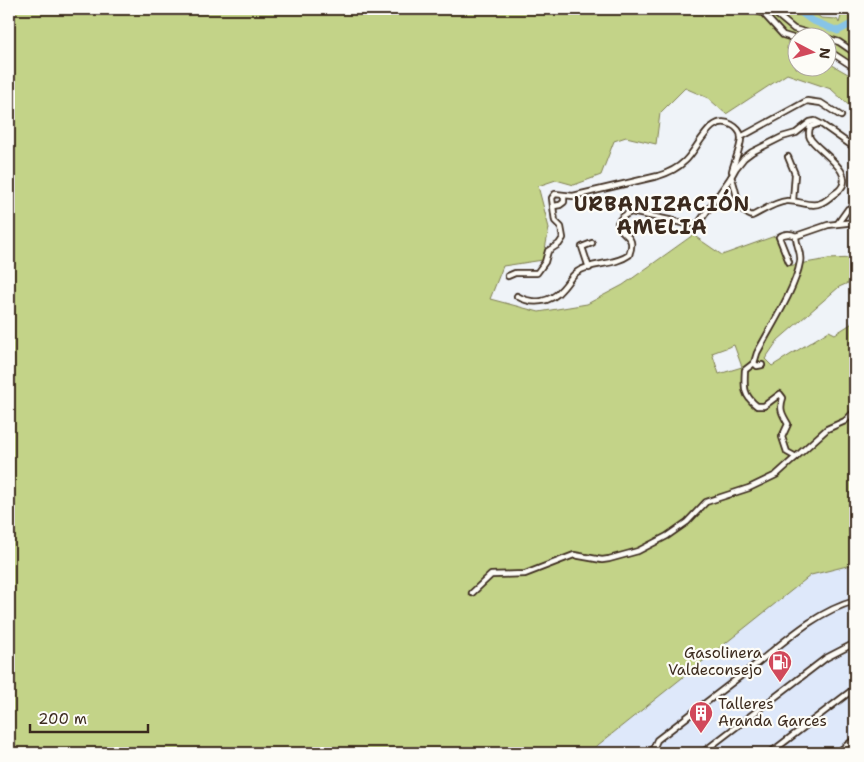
<svg xmlns="http://www.w3.org/2000/svg" width="864" height="762" font-family="'Shantell Sans',sans-serif">
  <style>
    .built { fill: #dee8fa }
    .green { fill: #c3d388; stroke: #7f7e53; fill-rule: evenodd }
    .lines { fill: none; stroke-linecap: round; stroke-linejoin: round }
    .river { stroke: #87c4e7; stroke-width: 7 }
    .minor-casing { stroke: #3b2a1e; stroke-width: 8 }
    .minor { stroke: #fdfcf7; stroke-width: 4.5 }
    .labels { text-anchor: middle; stroke-width: 4.5; stroke-linejoin: round; paint-order: stroke }
    .poi-label { font-size: 15px; fill: #3b2a1e; stroke: #fdfcf7; text-anchor: end }
    .district-label { font-size: 20px; font-weight: bold; letter-spacing: 1px; fill: #3b2a1e; stroke: #fdfcf7 }
  </style>
  <rect width="100%" height="100%" fill="#eff3f8"/>
  <filter id="ink" filterUnits="userSpaceOnUse"><feTurbulence type="fractalNoise" baseFrequency=".02" numOctaves="2"/><feDisplacementMap in="SourceGraphic" scale="10" xChannelSelector="R" yChannelSelector="G"/><feConvolveMatrix kernelMatrix="1 2 1 2 8 2 1 2 1" color-interpolation-filters="sRGB"/></filter>
  <g filter="url(#ink)">
    <!-- built -->
    <path class="built" d="M855 564V753H588L811 574Z"/>
    <!-- green -->
    <path class="green" d="M9 9H748L763 13 776 14 778 9H810L821 18 837 19 839 23 843 9H855V71L827 53 826 38H796V42L788 41 787 49 796 51V68H826L827 62 855 78V111L831 89 787 74 726 114 708 98 685 88 660 113 656 144 626 137 614 141 601 175 574 185 556 180 538 186 549 228 543 260 503 266 490 299 539 312 587 304 623 285 693 235 722 255 775 236 788 266 828 259 855 258V284L848 283 839 287 778 340 765 359 772 366 829 331 835 334 851 324 855 317V564L811 575 588 753H9ZM734 345 742 367 719 374 712 353Z"/>
    <g class="lines">
      <!-- river -->
      <path class="river" d="M796 9 811 20 838 31 855 22"/>
      <!-- minor casing -->
      <g class="minor-casing">
        <g id="minor">
          <path d="M748 9 763 13 783 35 796 39"/>
          <path d="M757 11 767 9 776 14 794 29 826 38"/>
          <path d="M826 38 839 42 855 53"/>
          <path d="M826 49 855 68"/>
          <path d="M741 137 807 101 821 103 841 116"/>
          <path d="M788 157 795 174 793 201"/>
          <path d="M731 177C738 191 735 210 752 216 762 211 775 202 787 201 798 200 811 208 821 203 827 201 832 195 837 192 861 174 816 150 810 138 808 134 809 131 810 127L818 124"/>
          <path d="M854 192 855 206"/>
          <path d="M554 206 560 205 564 202V196"/>
          <path d="M838 223 848 209 855 206"/>
          <path d="M796 236 828 225 855 222"/>
          <path d="M789 262 779 237C785 233 790 233 796 236"/>
          <path d="M589 268 582 247 592 243"/>
          <path d="M508 276 515 273H537L545 262 548 251 559 244 563 238 561 227 555 221 554 214 552 198 555 194 573 196 658 176C668 173 677 169 685 161 698 150 710 112 732 125 736 127 741 132 741 137 742 145 734 162 732 171"/>
          <path d="M517 296C532 305 551 303 562 289 567 284 571 276 577 272 591 262 614 266 629 255 637 234 622 238 618 223 621 217 625 215 631 212L688 224H698L731 177 736 168 744 158 752 152 782 137 796 133 810 122 815 121 821 124 855 148"/>
          <path d="M754 363 745 370C744 387 743 395 757 406H764L780 394 783 398C779 409 782 414 788 424L782 437 787 452 796 457"/>
          <path d="M762 365 757 366 754 363 757 353C770 328 796 288 800 262 802 253 796 246 796 236"/>
          <path d="M472 593 491 575 525 574 574 555 602 560 609 559 638 551 667 536 687 522 706 502 749 488 776 475 827 429 845 421 855 411"/>
          <path d="M656 753 654 747 657 740C690 715 722 690 755 665 785 641 817 611 855 601"/>
          <path d="M702 753 826 658 855 643"/>
          <path d="M770 753 855 688"/>
          <path d="M837 753 855 739"/>
        </g>
      </g>
      <!-- minor -->
      <use href="#minor" class="minor"/>
    </g>
  </g>
  <!-- icons -->
  <defs>
    <g id="fuel-pin" transform="scale(1.25)"><path d="M0 17L-7.5 6A9.5 9.5 0 1 1 7.5 6Z" fill="#d1495b" stroke="#fdfcf7"/><path d="M-5.5-6h7V0h2V4h1.3V-2.5L3-4.5l.8-.8L6-3V5H2.5V1h-1V6h-7ZM-4.2-4.7v3.2H.2V-4.7Z" fill="#fff"/></g>
    <g id="building-pin" transform="scale(1.25)"><path d="M0 17L-7.5 6A9.5 9.5 0 1 1 7.5 6Z" fill="#d1495b" stroke="#fdfcf7"/><path d="M-4-6H4V6H1V3H-1V6H-4ZM-2.5-4.3h1.7v1.8h-1.7ZM.8-4.3h1.7v1.8H.8ZM-2.5-1h1.7V.8h-1.7ZM.8-1h1.7V.8H.8Z" fill="#fff"/></g>
  </defs>
  <g fill-rule="evenodd">
    <use href="#fuel-pin" x="780" y="662"/>
    <use href="#building-pin" x="701" y="713"/>
  </g>
  <g class="labels">
    <!-- poi labels -->
    <g class="poi-label">
      <text x="762" y="658">Gasolinera<tspan x="762" dy="17">Valdeconsejo</tspan></text>
      <text x="718" y="709" text-anchor="start">Talleres<tspan x="718" dy="17">Aranda Garces</tspan></text>
    </g>
    <!-- district labels -->
    <g class="district-label">
      <text x="662" y="211">URBANIZACIÓN<tspan x="662" dy="23">AMELIA</tspan></text>
    </g>
  </g>
  <!-- margin -->
  <rect width="864" height="762" fill="none" stroke="#fdfcf7" stroke-width="30"/>
  <rect x="15" y="15" width="834" height="732" fill="none" stroke="#3b2a1e" stroke-width="2" filter="url(#ink)"/>
  <!-- north arrow -->
  <g transform="translate(812 52) rotate(96)"><circle r="24" fill="#fdfcf7" stroke="#afa8a0"/>
  <path d="M0-4L9 19L0 12L-9 19Z" fill="#d1495b"/>
  <text y="-8" font-size="14" font-weight="bold" text-anchor="middle" fill="#3b2a1e">N</text>
  </g>
  <!-- scale -->
  <path d="M30 724v8h118v-8" fill="none" stroke="#3b2a1e" stroke-width="2.5"/>
  <text x="38" y="724" font-size="15" fill="#3b2a1e" stroke="#fdfcf7" stroke-width="4" paint-order="stroke">200 m</text>
</svg>
